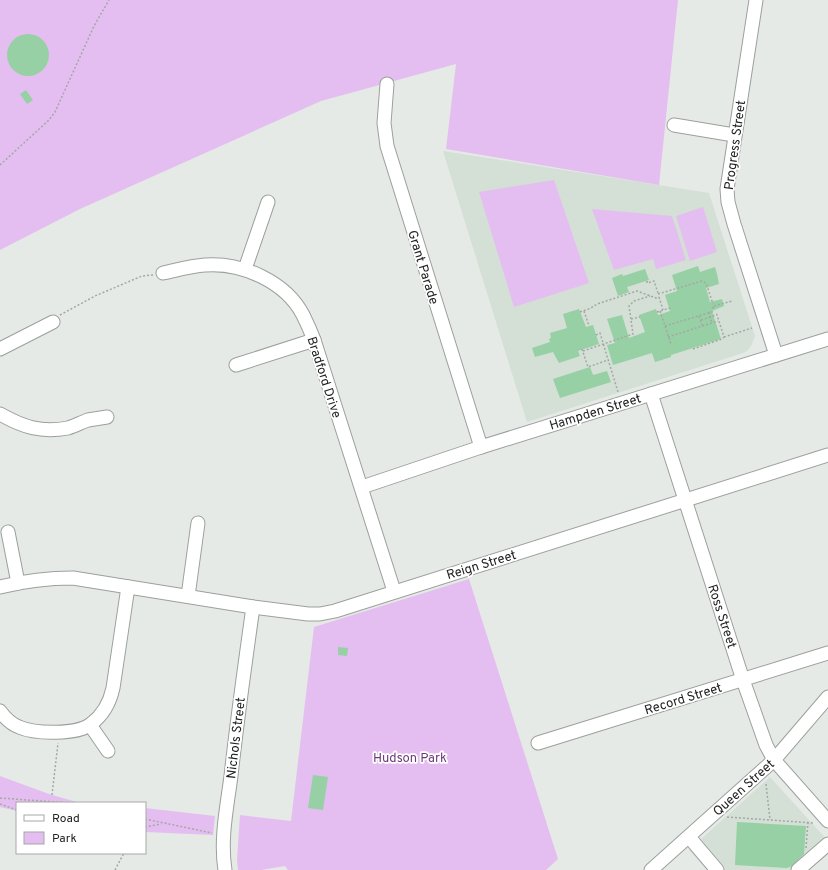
<svg xmlns="http://www.w3.org/2000/svg" width="828" height="870" font-family="Overpass,sans-serif">
  <style>
    .built { fill: #d4dfd6 }
    .green { fill: #e4bef0 }
    .building { fill: #96d0a4 }
    .lines { fill: none; stroke-linecap: round; stroke-linejoin: round }
    .minor-casing { stroke: #9ca09d; stroke-width: 15 }
    .path { stroke: #a4a8a5; stroke-width: 1.5; stroke-dasharray: 2 2; stroke-linecap: butt }
    .minor { stroke: #fff; stroke-width: 13 }
    .labels { text-anchor: middle; stroke-width: 3.5; stroke-linejoin: round; paint-order: stroke }
    .street-label { font-size: 13px; fill: #222322; stroke: #fff }
    .park-label { font-size: 13px; fill: #6c3a7b; stroke: #fff }
  </style>
  <rect width="100%" height="100%" fill="#e5eae6"/>
  <!-- built -->
  <g class="built">
    <path d="M443 151 709 193 755 336 751 346 747 351 743 353 527 422Z"/>
    <path d="M770 777 828 841 806 870H707L689 850Z"/>
  </g>
  <!-- green -->
  <g class="green">
    <path d="M0 0H678L659 185 446 149 456 64 321 101 80 209 0 250Z"/>
    <path d="M554 180 589 283 514 307 479 192Z"/>
    <path d="M703 207 717 252 690 261 676 216Z"/>
    <path d="M592 209 672 216 686 260 656 269 653 259 614 270Z"/>
    <path d="M469 579 558 859 546 870H288L285 866 261 870H238L237 860 240 815 291 821 314 627Z"/>
    <path d="M0 776 49 794 80 803H17V811L0 807Z"/>
    <path d="M145 808 215 816 213 835 145 832Z"/>
  </g>
  <!-- building -->
  <g class="building">
    <circle cx="28" cy="55" r="21"/>
    <path d="M26 90 33 100 27 104 20 94Z"/>
    <path d="M698 266 700 272 715 267 717 274 719 284 706 288 710 302 722 299 724 306 712 311 721 339 671 355V357L655 362 652 353 613 365 607 345 615 343 607 319 622 315 629 338 645 332 639 315 656 309 658 315 670 311 665 295 677 291 672 275Z"/>
    <path d="M645 269 649 280 627 287 629 292 618 296 612 278 622 274 623 276Z"/>
    <path d="M579 309 586 327 593 325 599 344 578 351 580 356 559 363 553 352 535 357 532 348 550 342 549 339 551 338 550 333 567 328 563 314Z"/>
    <path d="M590 367 593 375 607 371 611 382 560 398 553 379Z"/>
    <path d="M338 647 348 648 347 656 338 655Z"/>
    <path d="M313 775 328 777 323 810 308 808Z"/>
    <path d="M737 822 806 826 804 854 792 866 787 868 735 865Z"/>
  </g>
  <g class="lines">
    <!-- minor casing -->
    <g class="minor-casing">
      <g id="minor">
        <path d="M756 0 727 189 728 202 734 224 776 355"/>
        <path d="M387 84 384 123 387 146 481 447"/>
        <path d="M674 125 734 135"/>
        <path d="M245 269 268 202"/>
        <path d="M163 273C177 270 191 266 205 265 242 262 286 282 303 315 307 323 311 332 314 340L394 591"/>
        <path d="M0 349 53 322"/>
        <path d="M236 365 314 340"/>
        <path d="M651 394 743 680 766 745 774 760 828 821"/>
        <path d="M0 414C23 427 41 433 68 428 75 426 82 422 88 420 94 419 101 418 107 417"/>
        <path d="M362 487 481 447 828 339"/>
        <path d="M8 532 18 583"/>
        <path d="M0 587C24 581 48 578 73 578L253 607 308 614H320L335 611 828 455"/>
        <path d="M188 596 198 523"/>
        <path d="M0 711C5 718 11 724 19 727 35 734 77 735 91 724 103 715 110 702 113 688L128 587"/>
        <path d="M90 725 108 751"/>
        <path d="M538 743 828 653"/>
        <path d="M689 837 717 870"/>
        <path d="M225 870C220 839 227 807 231 776 237 720 245 664 253 607"/>
        <path d="M651 870 774 760 828 697"/>
        <path d="M798 870 828 844"/>
      </g>
    </g>
    <!-- path -->
    <g class="path">
      <path d="M0 165 49 120 55 112 94 26 109 0"/>
      <path d="M647 281V283L654 281 658 293"/>
      <path d="M658 294 702 281 706 283 713 304"/>
      <path d="M659 297 663 310"/>
      <path d="M714 306 732 301"/>
      <path d="M712 308 714 307"/>
      <path d="M584 311 589 326"/>
      <path d="M660 311 671 344"/>
      <path d="M580 312 591 308 597 304 637 291 656 298 659 297"/>
      <path d="M657 312 670 308"/>
      <path d="M709 312 712 323"/>
      <path d="M60 315 95 296 142 276 153 275"/>
      <path d="M699 316 703 327"/>
      <path d="M631 319 640 317"/>
      <path d="M701 320 716 315"/>
      <path d="M665 326 715 311"/>
      <path d="M596 335 600 333 618 392"/>
      <path d="M668 337 718 321"/>
      <path d="M724 337 752 328"/>
      <path d="M582 349 588 367 608 360"/>
      <path d="M693 349 722 339 724 337 716 312"/>
      <path d="M583 351 633 334 629 306 634 301 650 296"/>
      <path d="M766 784 770 820"/>
      <path d="M52 795 58 743"/>
      <path d="M0 798 69 803"/>
      <path d="M0 804 17 810"/>
      <path d="M727 817 813 823"/>
      <path d="M145 819 212 833"/>
      <path d="M145 827 161 824"/>
      <path d="M806 848 808 822"/>
      <path d="M115 870 124 853"/>
    </g>
    <!-- minor -->
    <use href="#minor" class="minor"/>
  </g>
  <g class="labels">
    <!-- street labels -->
    <g class="street-label">
      <text transform="translate(734 145) rotate(-82)" y="5">Progress Street</text>
      <text transform="translate(424 267) rotate(73)" y="5">Grant Parade</text>
      <text transform="translate(325 377) rotate(72)" y="5">Bradford Drive</text>
      <text transform="translate(595 411) rotate(-17)" y="5">Hampden Street</text>
      <text transform="translate(481 564) rotate(-17)" y="5">Reign Street</text>
      <text transform="translate(723 616) rotate(72)" y="5">Ross Street</text>
      <text transform="translate(683 698) rotate(-17)" y="5">Record Street</text>
      <text transform="translate(235 738) rotate(-83)" y="5">Nichols Street</text>
      <text transform="translate(743 787) rotate(-42)" y="5">Queen Street</text>
    </g>
    <!-- park labels -->
    <g class="park-label">
      <text x="410" y="762">Hudson Park</text>
    </g>
  </g>
  <!-- legend -->
  <rect x="16" y="802" width="130" height="52" fill="#ffffff" stroke="#a7a7a7"/>
  <rect x="24" y="815" width="20" height="6" fill="#ffffff" stroke="#a7a7a7"/>
  <text x="52" y="822" font-size="12" fill="#222322">Road</text>
  <rect x="24" y="832" width="20" height="12" fill="#e4bef0" stroke="#a7a7a7"/>
  <text x="52" y="842" font-size="12" fill="#222322">Park</text>
</svg>
